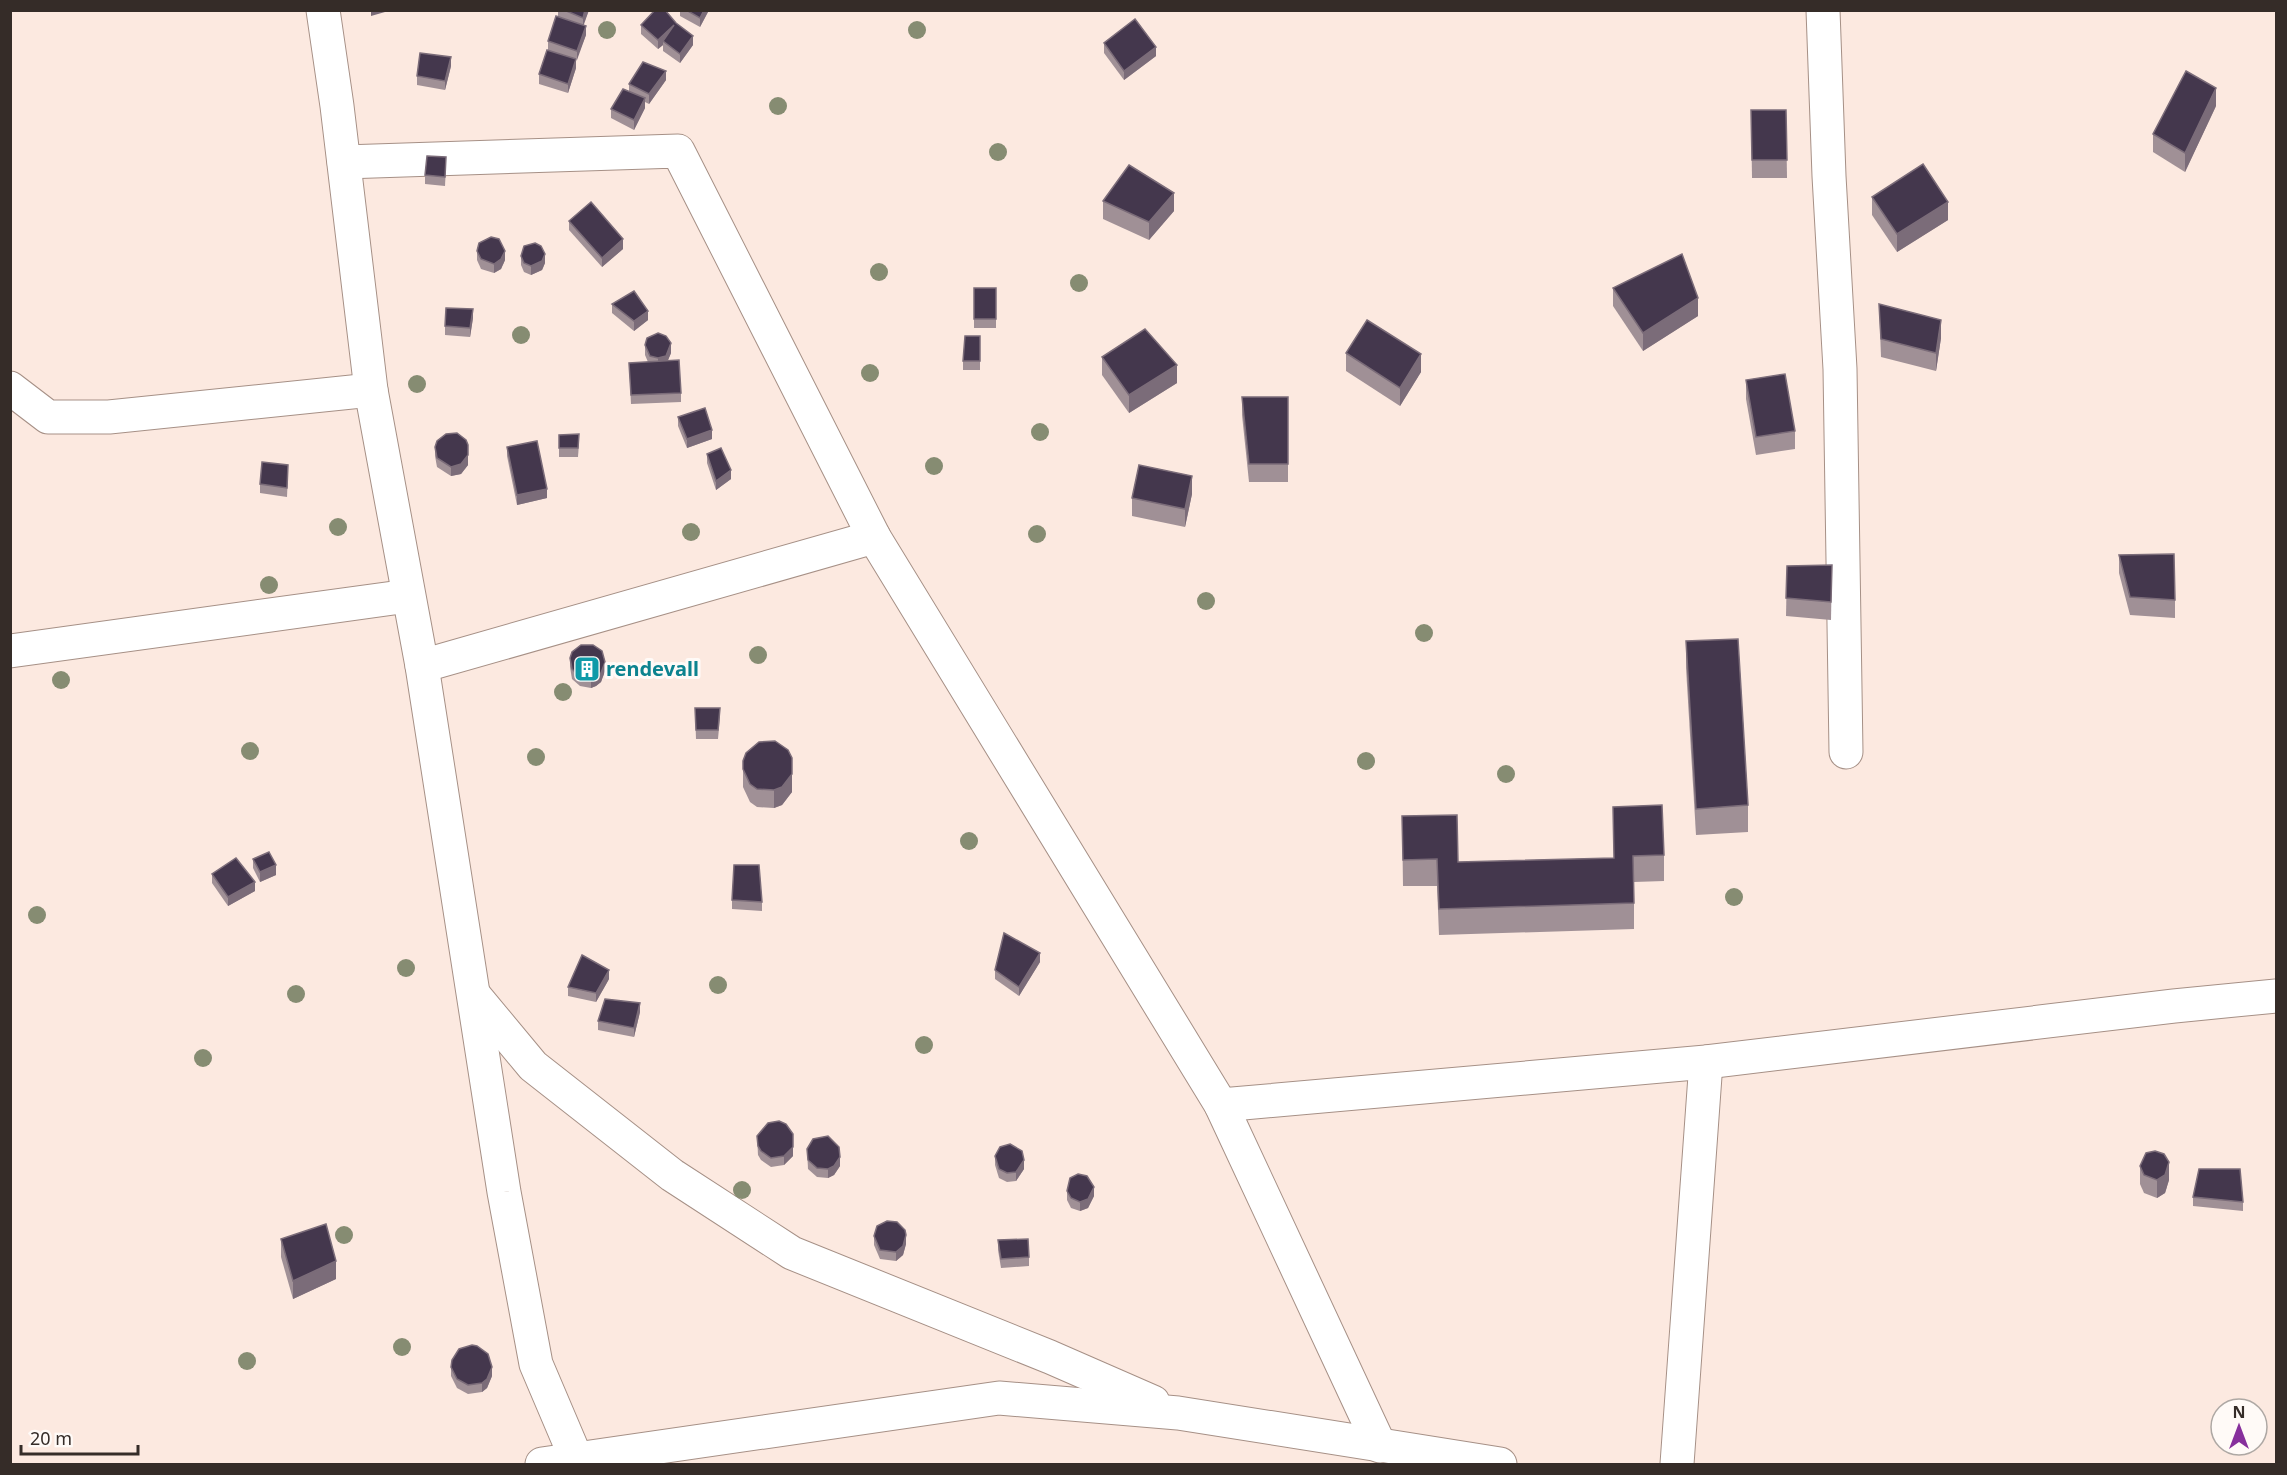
<svg xmlns="http://www.w3.org/2000/svg" width="2287" height="1475" font-family="'Noto Sans',sans-serif">
  <style>
    .lines { fill: none; stroke-linecap: round; stroke-linejoin: round }
    .minor-casing { stroke: #a69086; stroke-width: 35 }
    .minor { stroke: #fff; stroke-width: 33 }
    .tree { fill: #868c72 }
    .wall { fill: #a09096 }
    .shaded-wall { fill: #7b6c79 }
    .building { fill: #44374d; stroke: #7b6c79; stroke-width: 1.5 }
    .labels { text-anchor: middle; stroke-width: 6; stroke-linejoin: round; paint-order: stroke }
    .culture-label { font-size: 20px; font-weight: bold; fill: #0d838f; stroke: #fffaf7; text-anchor: start }
  </style>
  <rect width="100%" height="100%" fill="#fce9e0"/>
  <g class="lines">
    <!-- minor casing -->
    <g class="minor-casing">
      <g id="minor">
        <path d="M323 10 337 106 371 390 422 666 504 1192 536 1364 576 1458 583 1464"/>
        <path d="M1823 10 1829 176 1840 369 1846 752"/>
        <path d="M344 162 678 151 874 537 1221 1105 1380 1446"/>
        <path d="M10 388 48 417H109L371 390"/>
        <path d="M10 651 408 596"/>
        <path d="M422 666 874 537"/>
        <path d="M474 995 533 1066 672 1175 792 1253 1050 1357 1153 1402"/>
        <path d="M1221 1105 1706 1062 2174 1006 2276 996"/>
        <path d="M542 1464 999 1398 1178 1413 1500 1464"/>
        <path d="M1677 1464 1706 1062"/>
      </g>
    </g>
    <!-- minor -->
    <use href="#minor" class="minor"/>
  </g>
  <!-- trees -->
  <g class="tree">
    <circle cx="607" cy="30" r="9"/>
    <circle cx="917" cy="30" r="9"/>
    <circle cx="778" cy="106" r="9"/>
    <circle cx="998" cy="152" r="9"/>
    <circle cx="879" cy="272" r="9"/>
    <circle cx="1079" cy="283" r="9"/>
    <circle cx="521" cy="335" r="9"/>
    <circle cx="870" cy="373" r="9"/>
    <circle cx="417" cy="384" r="9"/>
    <circle cx="1040" cy="432" r="9"/>
    <circle cx="934" cy="466" r="9"/>
    <circle cx="338" cy="527" r="9"/>
    <circle cx="691" cy="532" r="9"/>
    <circle cx="1037" cy="534" r="9"/>
    <circle cx="269" cy="585" r="9"/>
    <circle cx="1206" cy="601" r="9"/>
    <circle cx="1424" cy="633" r="9"/>
    <circle cx="758" cy="655" r="9"/>
    <circle cx="61" cy="680" r="9"/>
    <circle cx="563" cy="692" r="9"/>
    <circle cx="250" cy="751" r="9"/>
    <circle cx="536" cy="757" r="9"/>
    <circle cx="1366" cy="761" r="9"/>
    <circle cx="1506" cy="774" r="9"/>
    <circle cx="969" cy="841" r="9"/>
    <circle cx="1734" cy="897" r="9"/>
    <circle cx="37" cy="915" r="9"/>
    <circle cx="406" cy="968" r="9"/>
    <circle cx="718" cy="985" r="9"/>
    <circle cx="296" cy="994" r="9"/>
    <circle cx="924" cy="1045" r="9"/>
    <circle cx="203" cy="1058" r="9"/>
    <circle cx="742" cy="1190" r="9"/>
    <circle cx="344" cy="1235" r="9"/>
    <circle cx="402" cy="1347" r="9"/>
    <circle cx="247" cy="1361" r="9"/>
  </g>
  <!-- wall -->
  <g class="wall">
    <path d="M558 10H589L583 25 586 35 576 60V68L568 93 539 84V74L548 50V41L558 17Z"/>
    <path d="M680 10H709L700 27 680 16Z"/>
    <path d="M641 25 693 45 680 63 663 51V45L658 49 641 34Z"/>
    <path d="M1104 43 1156 56 1124 80 1104 53Z"/>
    <path d="M451 66 445 90 417 85V76Z"/>
    <path d="M666 80 649 104 645 102V108L634 130 611 118V109L629 91V84Z"/>
    <path d="M2216 106 2185 172 2153 152V134Z"/>
    <path d="M1751 110H1786L1787 178H1752Z"/>
    <path d="M446 166 445 186 425 184V175Z"/>
    <path d="M1872 197 1948 220 1897 252 1872 215Z"/>
    <path d="M1103 201 1174 211 1149 240 1103 219Z"/>
    <path d="M569 221 623 249 602 267 569 230Z"/>
    <path d="M477 251 505 260 501 269 494 273 481 269 477 260Z"/>
    <path d="M521 256 545 263 542 270 531 275 524 272 521 265Z"/>
    <rect x="974" y="288" width="22" height="40"/>
    <path d="M1613 288 1698 316 1643 351 1613 306Z"/>
    <path d="M612 304 648 320 634 331 612 313Z"/>
    <path d="M1879 304 1941 338 1936 371 1881 357Z"/>
    <path d="M473 318 470 337 445 335V326Z"/>
    <path d="M980 336V370H963V361Z"/>
    <path d="M645 345 671 353 668 360 681 393V402L631 404 629 363 648 362 645 355Z"/>
    <path d="M1346 353 1421 372 1400 406 1346 371Z"/>
    <path d="M1102 357 1177 383 1129 413 1102 375Z"/>
    <path d="M1746 380 1795 431V449L1756 455 1746 399Z"/>
    <path d="M1242 397H1288V482H1249L1242 415Z"/>
    <path d="M678 417 712 439 687 448 678 426Z"/>
    <path d="M559 435 579 443 578 457H559Z"/>
    <path d="M435 447 468 465 461 474 451 476 437 467 435 456Z"/>
    <path d="M507 447 547 498 517 505 507 456Z"/>
    <path d="M707 454 731 479 716 490 707 463Z"/>
    <path d="M288 474 287 497 260 493V484Z"/>
    <path d="M1192 494 1185 527 1132 516V498Z"/>
    <path d="M2119 555 2175 600V618L2130 615 2119 573Z"/>
    <path d="M1832 565 1831 620 1786 616 1787 566Z"/>
    <path d="M1686 641 1748 805V832L1696 835 1686 668Z"/>
    <path d="M570 658 605 671 601 682 596 686 591 688 580 686 572 679 570 667Z"/>
    <path d="M695 708 720 717 718 739H696Z"/>
    <path d="M792 758V792L782 805 774 808 757 807 750 802 743 787V761Z"/>
    <path d="M1613 807 1664 855V881L1634 882V929L1439 935 1437 886H1403L1402 816 1458 862 1614 858Z"/>
    <path d="M253 859 276 875 260 882 253 868Z"/>
    <path d="M212 874 255 891 228 906 212 883Z"/>
    <path d="M732 900 762 902V911L732 909Z"/>
    <path d="M1040 962 1019 996 995 979V970Z"/>
    <path d="M609 979 596 1002 568 996V987Z"/>
    <path d="M640 1012 634 1037 598 1030V1021Z"/>
    <path d="M757 1136 793 1156 784 1165 771 1167 761 1160 758 1155Z"/>
    <path d="M807 1149 840 1166 834 1175 828 1178 817 1177 808 1169Z"/>
    <path d="M995 1156 1024 1169 1016 1181 1007 1182 999 1178 995 1165Z"/>
    <path d="M2140 1166 2169 1180 2165 1193 2157 1198 2144 1193 2140 1184Z"/>
    <path d="M1067 1191 1094 1196 1088 1208 1080 1211 1071 1208 1067 1200Z"/>
    <path d="M2193 1197 2243 1202V1211L2193 1206Z"/>
    <path d="M874 1236 906 1244 903 1255 896 1261 880 1259 874 1245Z"/>
    <path d="M281 1239 336 1279 293 1299 281 1257Z"/>
    <path d="M998 1240 1029 1257V1266L1001 1268 998 1250Z"/>
    <path d="M451 1367 492 1376 487 1388 482 1392 468 1394 457 1388 451 1376Z"/>
  </g>
  <!-- shaded-wall -->
  <g class="shaded-wall">
    <path d="M371 10H392L371 16Z"/>
    <path d="M585 10H589L583 27V18Z"/>
    <path d="M704 10H709L700 27V18Z"/>
    <path d="M674 25 663 41V45L658 49V40Z"/>
    <path d="M586 26V35L577 60V51Z"/>
    <path d="M693 36V45L680 63V54Z"/>
    <path d="M1156 47V56L1124 80V71Z"/>
    <path d="M451 57V66L445 90V81Z"/>
    <path d="M576 59V68L568 93V84Z"/>
    <path d="M666 71V80L649 104V94Z"/>
    <path d="M2216 88V106L2185 172V153Z"/>
    <path d="M645 98V108L634 130V120Z"/>
    <path d="M1174 193V211L1149 240V222Z"/>
    <path d="M1948 202V220L1897 252V234Z"/>
    <path d="M623 239V249L602 267V258Z"/>
    <path d="M505 251V260L501 269 494 273V264Z"/>
    <path d="M545 254V263L542 270 531 275V266Z"/>
    <path d="M1698 298V316L1643 351V333Z"/>
    <path d="M473 309V318L470 337V328Z"/>
    <path d="M648 311V320L634 331V321Z"/>
    <path d="M1941 320V338L1936 371V353Z"/>
    <path d="M671 343V353L666 365 658 368V358Z"/>
    <path d="M1421 354V372L1400 406V388Z"/>
    <path d="M1177 365V383L1129 413V395Z"/>
    <path d="M712 430V439L687 448V439Z"/>
    <path d="M468 455V465L461 474 451 476V467Z"/>
    <path d="M731 470V479L716 490V481Z"/>
    <path d="M1192 476V494L1185 527V509Z"/>
    <path d="M547 489V498L517 505V495Z"/>
    <path d="M605 662V671L601 682 596 686 591 688V678Z"/>
    <path d="M792 774V792L782 805 774 808V790Z"/>
    <path d="M276 865V875L260 882V872Z"/>
    <path d="M255 882V891L228 906V897Z"/>
    <path d="M1040 953V962L1019 996V987Z"/>
    <path d="M609 970V979L596 1002V993Z"/>
    <path d="M640 1003V1012L634 1037V1028Z"/>
    <path d="M793 1134V1156L784 1165V1156Z"/>
    <path d="M840 1157V1166L834 1175 828 1178V1169Z"/>
    <path d="M1024 1160V1169L1016 1181V1172Z"/>
    <path d="M2169 1162V1180L2165 1193 2157 1198V1180Z"/>
    <path d="M1094 1187V1196L1088 1208 1080 1211V1202Z"/>
    <path d="M906 1235V1244L903 1255 896 1261V1252Z"/>
    <path d="M336 1261V1279L293 1299V1281Z"/>
    <path d="M492 1367V1376L487 1388 482 1392V1383Z"/>
  </g>
  <!-- building -->
  <g class="building">
    <path d="M564 10H585L583 18Z"/>
    <path d="M655 10H665L676 23 693 36 680 54 663 41 674 25 658 40 641 25Z"/>
    <path d="M686 10H704L700 18Z"/>
    <path d="M556 16 586 26 577 51 548 41Z"/>
    <path d="M1135 19 1156 47 1124 71 1104 43Z"/>
    <path d="M547 50 576 59 568 84 539 74Z"/>
    <path d="M420 53 451 57 445 81 417 76Z"/>
    <path d="M643 62 666 71 649 94 629 84Z"/>
    <path d="M2186 71 2216 88 2185 153 2153 134Z"/>
    <path d="M623 89 645 98 634 120 611 109Z"/>
    <path d="M1751 110H1786L1787 160H1752Z"/>
    <path d="M427 156 446 157 445 177 425 175Z"/>
    <path d="M1923 164 1948 202 1897 234 1872 197Z"/>
    <path d="M1129 165 1174 193 1149 222 1103 201Z"/>
    <path d="M591 202 623 239 602 258 569 221Z"/>
    <path d="M491 237 499 239 505 251 501 259 494 264 481 259 477 251 479 243Z"/>
    <path d="M535 243 541 246 545 254 542 261 531 266 524 263 521 256 524 246Z"/>
    <path d="M1682 254 1698 298 1643 333 1613 288Z"/>
    <rect x="974" y="288" width="22" height="31"/>
    <path d="M634 291 648 311 634 321 612 304Z"/>
    <path d="M1879 304 1941 320 1936 353 1881 339Z"/>
    <path d="M446 308 473 309 470 328 445 326Z"/>
    <path d="M1367 320 1421 354 1400 388 1346 353Z"/>
    <path d="M1145 329 1177 365 1129 395 1102 357Z"/>
    <path d="M658 333 666 336 671 343 666 356 658 358 650 356 645 345 647 338Z"/>
    <path d="M965 336H980V361H963Z"/>
    <path d="M679 360 681 393 631 395 629 363Z"/>
    <path d="M1785 374 1795 431 1756 437 1746 380Z"/>
    <path d="M1242 397H1288V464H1249Z"/>
    <path d="M705 408 712 430 687 439 678 417Z"/>
    <path d="M457 433 466 440 468 445V455L461 464 451 467 437 458 435 447 437 441 446 434Z"/>
    <path d="M579 434 578 448H559V435Z"/>
    <path d="M537 441 547 489 517 495 507 447Z"/>
    <path d="M721 448 731 470 716 481 707 454Z"/>
    <path d="M262 462 288 465 287 488 260 484Z"/>
    <path d="M1139 465 1192 476 1185 509 1132 498Z"/>
    <path d="M2174 554 2175 600 2130 597 2119 555Z"/>
    <path d="M1832 565 1831 602 1786 598 1787 566Z"/>
    <path d="M1738 639 1748 805 1696 809 1686 641Z"/>
    <path d="M581 645H593L602 651 605 662 601 673 596 676 591 678 580 677 572 669 570 658 572 652Z"/>
    <path d="M695 708H720L718 730H696Z"/>
    <path d="M775 741 788 750 792 758V774L782 787 774 790 757 789 750 784 743 769V761L746 753 759 742Z"/>
    <path d="M1662 805 1664 855 1633 856 1634 903 1439 909 1437 859 1403 860 1402 816 1457 815 1458 862 1614 858 1613 807Z"/>
    <path d="M269 852 276 865 260 872 253 859Z"/>
    <path d="M236 858 255 882 228 897 212 874Z"/>
    <path d="M734 865H759L762 902 732 900Z"/>
    <path d="M1004 933 1040 953 1019 987 995 970Z"/>
    <path d="M582 955 609 970 596 993 568 987Z"/>
    <path d="M605 999 640 1003 634 1028 598 1021Z"/>
    <path d="M779 1121 786 1124 793 1134V1147L784 1156 771 1158 761 1151 758 1146 757 1136 768 1123Z"/>
    <path d="M828 1136 839 1147 840 1157 834 1166 828 1169 817 1168 808 1160 807 1149 813 1139Z"/>
    <path d="M1010 1144 1022 1151 1024 1160 1016 1172 1007 1173 999 1169 995 1156 1000 1147Z"/>
    <path d="M2155 1151 2164 1154 2169 1162 2165 1175 2157 1180 2144 1175 2140 1166 2146 1153Z"/>
    <path d="M2199 1169H2240L2243 1202 2193 1197Z"/>
    <path d="M1078 1174 1087 1176 1094 1187 1088 1199 1080 1202 1071 1198 1067 1191 1070 1178Z"/>
    <path d="M887 1221 897 1222 905 1230 906 1235 903 1246 896 1252 880 1250 874 1236 877 1226Z"/>
    <path d="M326 1224 336 1261 293 1281 281 1239Z"/>
    <path d="M1028 1239 1029 1257 1001 1259 998 1240Z"/>
    <path d="M472 1345 477 1346 488 1354 492 1367 487 1379 482 1383 468 1385 457 1379 451 1367 452 1360 459 1349Z"/>
  </g>
  <!-- icons -->
  <defs>
    <g id="building-square" transform="scale(1.35)"><rect x="-9" y="-9" width="18" height="18" rx="4" fill="#0f9aa8" stroke="#fffaf7"/><path d="M-4-6H4V6H1V3H-1V6H-4ZM-2.5-4.3h1.7v1.8h-1.7ZM.8-4.3h1.7v1.8H.8ZM-2.5-1h1.7V.8h-1.7ZM.8-1h1.7V.8H.8Z" fill="#fff"/></g>
  </defs>
  <g fill-rule="evenodd">
    <use href="#building-square" x="587" y="669"/>
  </g>
  <g class="labels">
    <!-- culture labels -->
    <g class="culture-label">
      <text x="606" y="676">rendevall</text>
    </g>
  </g>
  <!-- border -->
  <rect width="2287" height="1475" fill="none" stroke="#352c28" stroke-width="24"/>
  <!-- north arrow -->
  <g transform="translate(2239 1427)"><circle r="28" fill="#fffaf7" stroke="#aea8a4" stroke-width="1.5"/>
  <path d="M0-4.5L10 22L0 15L-10 22Z" fill="#872f9c"/>
  <text y="-9" font-size="16" font-weight="bold" text-anchor="middle" fill="#352c28">N</text>
  </g>
  <!-- scale -->
  <path d="M21 1445v9h117v-9" fill="none" stroke="#352c28" stroke-width="3"/>
  <text x="30" y="1445" font-size="18" fill="#352c28" stroke="#fffaf7" stroke-width="4.5" paint-order="stroke">20 m</text>
</svg>
